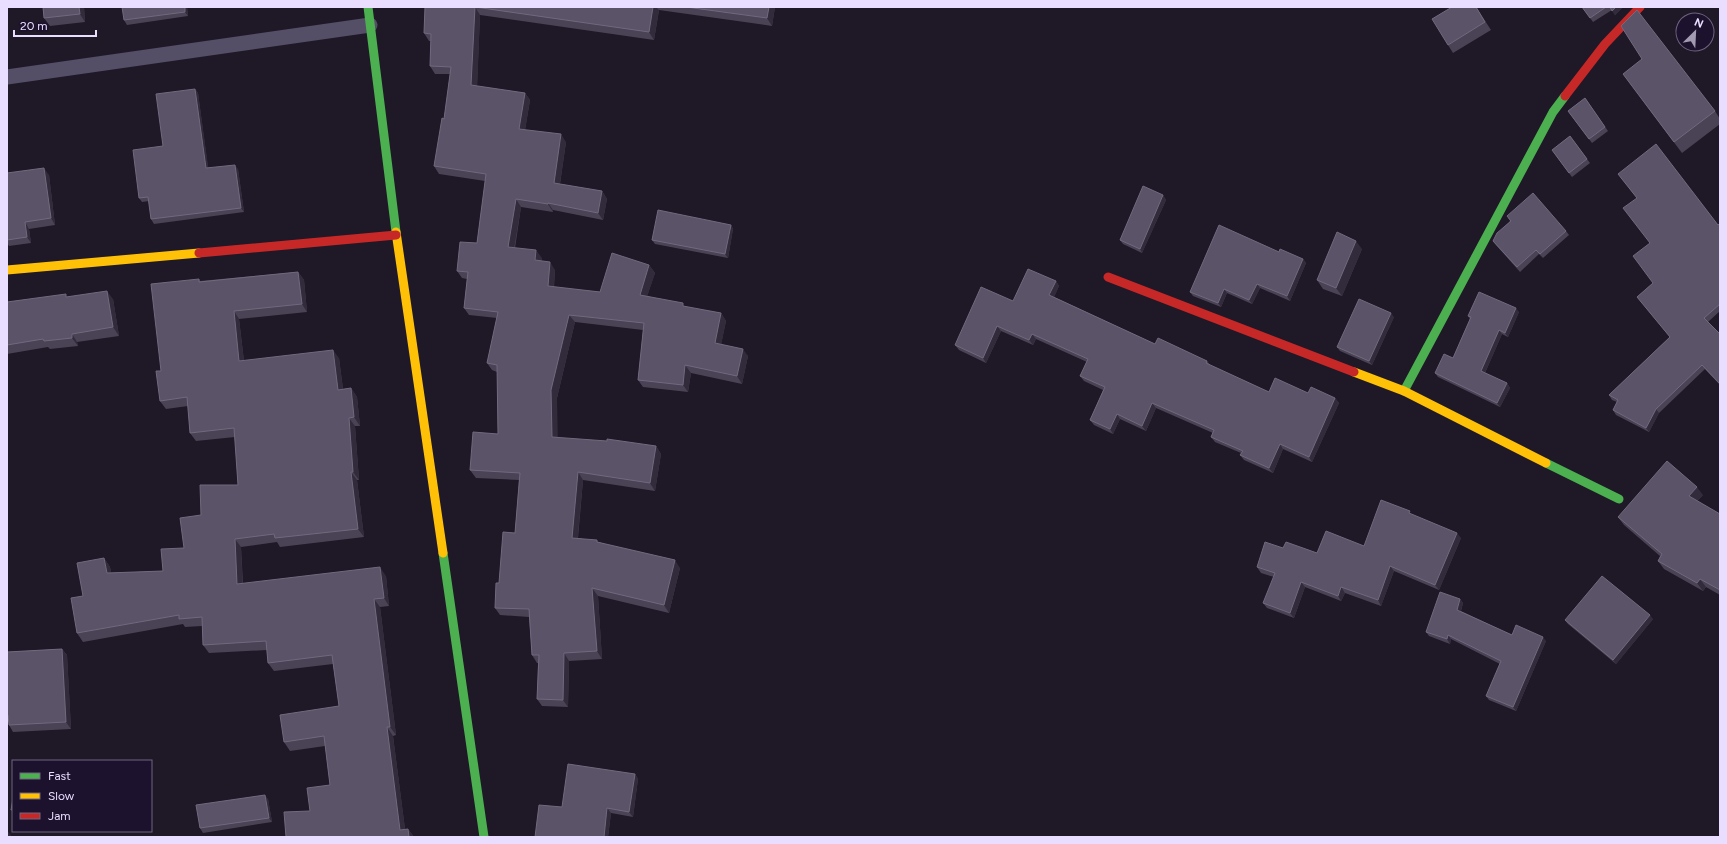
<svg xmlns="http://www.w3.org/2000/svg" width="1727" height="844" font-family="Figtree,sans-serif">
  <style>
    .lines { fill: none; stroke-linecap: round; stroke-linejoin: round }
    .lane { stroke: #544e67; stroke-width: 15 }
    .fast { stroke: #4caf50; stroke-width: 9 }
    .slow { stroke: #ffc107; stroke-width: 9 }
    .jam { stroke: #c62828; stroke-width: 9 }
    .wall { fill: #4a4355 }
    .shaded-wall { fill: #312b3b }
    .building { fill: #5b5367; stroke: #71697f }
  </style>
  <rect width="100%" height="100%" fill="#1e1827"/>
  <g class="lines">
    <!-- lane -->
    <path class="lane" d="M7 77 370 25"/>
    <!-- fast -->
    <g class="fast">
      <path d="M368 7 396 232"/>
      <path d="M1404 391 1553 112 1565 96"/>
      <path d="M1546 463 1619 499"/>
      <path d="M443 553 484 837"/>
    </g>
    <!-- slow -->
    <g class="slow">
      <path d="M396 232 443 553"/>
      <path d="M7 270 199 253"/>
      <path d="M1354 372 1404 391 1546 463"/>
    </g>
    <!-- jam -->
    <g class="jam">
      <path d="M1565 96 1605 44 1640 7"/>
      <path d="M199 253 396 235"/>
      <path d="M1108 277 1354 372"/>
    </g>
  </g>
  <!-- wall -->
  <g class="wall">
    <path d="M43 7H84L85 22 50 26 44 18Z"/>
    <path d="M187 7 188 16 127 25 124 20Z"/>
    <path d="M425 7H775L772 26 659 10 654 40 480 15 477 86 525 93 530 100 525 130 566 142 560 184 602 191 607 199 603 220 553 210V212L521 207 515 248 542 258 541 261 555 270 554 287 600 292 649 265 655 273 647 296 686 307 721 313 726 321 721 344 748 356 742 384 691 373 688 392 643 387 638 380 643 330 575 322 557 398V438L656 446 661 454 655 491 583 480 578 538 599 542 680 568 669 613 598 596 602 659 569 661 568 707 542 706 537 699 538 663H537L532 655 529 617 500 615 495 608 499 583 515 533 519 480 476 478 470 470 498 434 497 372 492 370 487 363 497 318 469 315 464 308 467 279 462 278 457 271 477 243 485 181 439 174 434 166 444 119 450 74H435L430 66 431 41H429L424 33Z"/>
    <path d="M1452 7H1476L1491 30 1453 53 1448 45Z"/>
    <path d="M1582 7H1623L1615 15 1612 10 1593 22Z"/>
    <path d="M1623 74 1715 111 1720 119V124L1682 153Z"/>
    <path d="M195 89 198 93 208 168 238 169 244 212 154 224 151 219 149 201 142 202 139 198 163 146Z"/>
    <path d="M1585 98 1608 131 1592 143 1568 111Z"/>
    <path d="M1570 136 1590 163 1572 177 1552 150Z"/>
    <path d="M7 173 49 175 55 225 29 229 31 243 9 246 7 243Z"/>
    <path d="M1618 174 1718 225 1720 223V311L1708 322 1720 334V385L1705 369 1659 413 1649 432 1616 415 1613 410 1617 402 1612 400 1609 395 1670 337 1637 297 1653 283 1650 243 1637 198Z"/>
    <path d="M1163 195 1166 200 1142 253 1123 244 1120 240Z"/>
    <path d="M1507 216 1566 231 1569 235 1543 258 1539 254 1520 272 1496 245 1493 241 1510 221Z"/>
    <path d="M731 225 733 229 728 258 655 244 652 240Z"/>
    <path d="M1362 249 1342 296 1323 289 1317 280Z"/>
    <path d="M1279 252 1303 259 1306 263 1290 301 1260 288 1252 304 1227 293 1221 307 1193 296 1190 292Z"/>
    <path d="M298 272 304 280 307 312 239 319 244 361 339 358 343 389 351 388 357 397 360 426H355L359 480H357L364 537 280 547 277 542 241 547 243 584 386 576 389 606 380 607 396 735 393 736 405 829H408L414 837H286L310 811 330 785 325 746 290 751 284 742 339 706 333 664 274 671 268 663 267 650 209 653 203 645 202 626 185 627 183 624 83 642 77 633 83 596 104 558 110 567 111 573 163 571 184 548 201 515 238 485 235 437 196 441 190 433 188 406 166 409 160 401 161 371 199 279 200 281Z"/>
    <path d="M1056 281 1059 286 1054 297 1155 344 1207 361 1210 365 1269 392 1308 393 1335 398 1339 403 1312 462 1283 449 1273 473 1244 460 1240 455 1241 453 1215 442 1211 437 1213 433 1156 408 1146 431 1120 419 1113 434 1094 425 1090 420 1103 390 1084 381 1080 376 1087 362 1036 339 1033 345 1001 331 986 363 959 350 955 345 1013 301Z"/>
    <path d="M68 297 113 299 119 336 77 342 78 346 50 349 48 347 7 354V302Z"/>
    <path d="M1519 312 1508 337 1502 334 1485 373 1507 383 1510 388 1500 407 1438 377 1435 373 1453 358 1470 319 1468 316Z"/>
    <path d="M1394 317 1372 365 1340 351 1337 347Z"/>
    <path d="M1703 495 1697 501 1720 514V595L1706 587 1703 591 1664 569 1658 561 1660 556 1624 525 1618 517Z"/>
    <path d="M1413 515 1461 538 1439 590 1394 571 1381 606 1345 593 1341 601 1305 587 1294 618 1267 608 1263 603 1274 577 1261 573 1257 567 1317 553 1364 546Z"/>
    <path d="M1460 599 1463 603 1461 611 1512 635 1546 641 1516 711 1489 700 1486 696 1500 664 1451 639 1450 644 1429 636 1426 632Z"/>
    <path d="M1653 619 1616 664 1568 624 1565 620Z"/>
    <path d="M62 649 67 655 71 729 13 732 9 725V721H7V652Z"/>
    <path d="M635 774 638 779 633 817 611 813 608 837H535L562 807Z"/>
    <path d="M268 799 272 822 203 833 200 828Z"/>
  </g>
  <!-- shaded-wall -->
  <g class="shaded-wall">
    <path d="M79 7H84L85 22 80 14Z"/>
    <path d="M185 7H187L188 16 185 12Z"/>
    <path d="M475 7 480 15 477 92 471 85Z"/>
    <path d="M653 7H656L659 10 654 40 649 32Z"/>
    <path d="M769 7H775L772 26 767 18Z"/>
    <path d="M1616 7H1623L1615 15 1612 11Z"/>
    <path d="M195 89 198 93 209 173 206 168Z"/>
    <path d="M525 93 530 100 524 136 519 129Z"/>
    <path d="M561 134 566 142 559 190 554 183Z"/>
    <path d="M235 165 238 169 244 212 241 208Z"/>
    <path d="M44 168 49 175 55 225 51 218Z"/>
    <path d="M602 191 607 199 603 220 598 213Z"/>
    <path d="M1163 195 1166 200 1142 253 1140 249Z"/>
    <path d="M516 199 521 207 513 255 508 247Z"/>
    <path d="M548 203 553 210V212L548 204Z"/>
    <path d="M25 222 29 229 31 243 27 237Z"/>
    <path d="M731 225 733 229 728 258 725 254Z"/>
    <path d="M1356 241 1362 249 1342 296 1336 288Z"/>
    <path d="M536 250 542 258 540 268 535 260Z"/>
    <path d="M1303 259 1306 263 1290 301 1287 296Z"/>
    <path d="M550 262 555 270 553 294 548 286Z"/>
    <path d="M649 265 655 273 645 303 640 295Z"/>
    <path d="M298 272 304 280 307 312 302 304Z"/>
    <path d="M1056 281 1059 286 1053 300 1049 295Z"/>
    <path d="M1257 284 1260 288 1252 304 1249 300Z"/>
    <path d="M1224 289 1227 293 1221 307 1218 303Z"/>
    <path d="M107 291 113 299 119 336 113 327Z"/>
    <path d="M1516 308 1519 312 1508 337 1505 333Z"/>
    <path d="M234 311 239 319 245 370 239 361Z"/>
    <path d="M721 313 726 321 720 351 715 343Z"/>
    <path d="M1391 313 1394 317 1372 365 1369 361Z"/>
    <path d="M569 315 575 322 557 398 558 445 552 437 551 390Z"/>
    <path d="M997 326 1001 331 986 363 983 358Z"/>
    <path d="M1499 330 1502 334 1484 375 1481 371Z"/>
    <path d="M72 334 77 342 78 346 72 338Z"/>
    <path d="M1032 334 1036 339 1033 345 1029 340Z"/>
    <path d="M743 349 748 356 742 384 737 376Z"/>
    <path d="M333 350 339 358 344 398 338 390Z"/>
    <path d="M685 365 691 373 688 392 683 385Z"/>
    <path d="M1507 383 1510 388 1500 407 1497 403Z"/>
    <path d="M351 388 357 397 360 426 354 417Z"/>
    <path d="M1335 398 1339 403 1312 462 1309 457Z"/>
    <path d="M1152 403 1156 408 1146 431 1142 426Z"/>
    <path d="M1656 409 1659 413 1649 432 1646 428Z"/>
    <path d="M1117 414 1120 419 1113 434 1110 429Z"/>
    <path d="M349 418 355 426 359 480 353 472Z"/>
    <path d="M1280 444 1283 449 1273 473 1269 468Z"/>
    <path d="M656 446 661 454 655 491 650 483Z"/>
    <path d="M351 472 357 480 364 537 358 529Z"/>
    <path d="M578 472 583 480 577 545 572 538Z"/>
    <path d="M1697 487 1703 495 1694 504 1689 496Z"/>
    <path d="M1457 533 1461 538 1439 590 1435 585Z"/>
    <path d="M235 539 241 547 243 593 237 584Z"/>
    <path d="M104 558 110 567 113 581 107 573Z"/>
    <path d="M675 560 680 568 669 613 664 605Z"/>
    <path d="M1390 566 1394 571 1381 606 1378 600Z"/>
    <path d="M380 567 386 576 389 606 384 598Z"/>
    <path d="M1700 579 1706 587 1703 591 1697 583Z"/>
    <path d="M1301 582 1305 587 1294 618 1290 613Z"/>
    <path d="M1341 587 1345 593 1341 601 1338 596Z"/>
    <path d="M592 588 598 596 602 659 597 651Z"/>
    <path d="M374 599 380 607 396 735 390 727Z"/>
    <path d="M1460 599 1463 603 1460 614 1457 610Z"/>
    <path d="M1650 615 1653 619 1616 664 1613 660Z"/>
    <path d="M1448 635 1451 639 1450 644 1447 639Z"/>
    <path d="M1543 637 1546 641 1516 711 1513 707Z"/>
    <path d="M62 649 67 655 71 729 66 722Z"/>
    <path d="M564 653 569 661 568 707 563 700Z"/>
    <path d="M387 727 393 736 406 837 400 830Z"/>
    <path d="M635 774 638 779 633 817 629 812Z"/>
    <path d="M265 795 268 799 272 822 269 818Z"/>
    <path d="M607 808 611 813 608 837H604Z"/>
    <path d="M408 829 414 837H409Z"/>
    <path d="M7 830 12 837H8Z"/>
  </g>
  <!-- building -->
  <g class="building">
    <path d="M43 7H79L80 14 44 18Z"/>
    <path d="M122 7H185V12L124 20Z"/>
    <path d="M425 7H653L649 32 475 7 471 85 525 93 519 129 561 134 554 183 602 191 598 213 548 203V204L516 199 508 247 536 250 535 260 550 262 548 286 600 292 612 253 649 265 640 295 683 303V306L721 313 715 343 743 349 737 376 685 365 683 385 638 380 644 323 569 315 551 390 552 437 607 441V439L656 446 650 483 578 472 572 538 597 540V542L675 560 664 605 592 588 597 651 564 653 563 700 537 699 539 655H532L529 609 495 608 496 583H499L503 532 515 533 520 473 470 470 473 432 498 434 497 365 487 363 498 312 464 308 468 272 457 271 460 242 477 243 486 174 434 166 442 118 444 119 451 67 430 66 431 34 424 33Z"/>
    <path d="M686 7H769L767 18Z"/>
    <path d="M1452 7H1476L1485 22 1448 45 1432 19Z"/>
    <path d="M1582 7H1606L1590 18Z"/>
    <path d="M1610 7H1616L1612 11Z"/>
    <path d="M1637 10 1715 111 1674 142 1623 74 1642 59 1621 26Z"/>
    <path d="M195 89 206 168 235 165 241 208 151 219 148 197 139 198 133 150 163 146 156 94Z"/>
    <path d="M1585 98 1605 127 1589 139 1568 111Z"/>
    <path d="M1570 136 1587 159 1569 173 1552 150Z"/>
    <path d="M1656 144 1718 225 1720 223V304L1704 318 1720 334V384L1702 365 1656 409 1646 428 1613 410 1618 400 1609 395 1670 337 1637 297 1653 283 1633 256 1650 243 1623 208 1637 198 1618 174Z"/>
    <path d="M44 168 51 218 25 222 27 237 7 240V173Z"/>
    <path d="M1143 186 1163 195 1140 249 1120 240Z"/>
    <path d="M1533 193 1566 231 1540 254 1536 250 1517 267 1493 241 1497 233 1511 221 1507 216Z"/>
    <path d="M658 210 731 225 725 254 652 240Z"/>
    <path d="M1219 225 1279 252 1280 249 1303 259 1287 296 1257 284 1249 300 1224 289 1218 303 1190 292Z"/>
    <path d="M1337 232 1356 241 1336 288 1317 280Z"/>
    <path d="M1028 269 1056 281 1049 295 1155 344 1158 338 1207 361 1206 363 1269 392 1275 378 1308 393 1311 387 1335 398 1309 457 1280 444 1269 468 1240 455 1243 451 1211 437 1214 430 1152 403 1142 426 1117 414 1110 429 1090 420 1105 387 1080 376 1088 359 1032 334 1029 340 997 326 983 358 955 345 981 287 1013 301Z"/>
    <path d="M298 272 302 304 234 311 239 361 333 350 338 390 351 388 354 417 349 418 353 472H351L358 529 275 538 274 534 235 539 237 584 380 567 384 598 374 599 390 727H387L400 830 408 829 409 837H286L284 812 310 811 307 788 330 785 324 736 284 742 280 715 339 706 332 655 268 663 266 641 203 645 202 617 179 619V615L77 633 71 598 83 596 77 563 104 558 107 573 163 571 161 549 184 548 180 518 201 515 200 485H238L234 428 190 433 187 397 160 401 156 371H161L151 284 199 279V282Z"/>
    <path d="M107 291 113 327 72 334V338L44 341 43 339 7 345V302L66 294V297Z"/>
    <path d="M1479 292 1516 308 1505 333 1499 330 1481 371 1507 383 1497 403 1435 373 1444 354 1453 358 1471 317 1468 316Z"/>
    <path d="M1359 299 1391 313 1369 361 1337 347Z"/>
    <path d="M1667 461 1697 487 1689 496 1720 514V590L1700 579 1697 583 1658 561 1662 554 1618 517Z"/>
    <path d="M1381 500 1410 511 1409 513 1457 533 1435 585 1390 566 1378 600 1341 587 1338 596 1301 582 1290 613 1263 603 1275 573 1257 567 1265 542 1283 548 1286 542 1317 553 1326 531 1364 546Z"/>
    <path d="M1602 576 1650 615 1613 660 1565 620Z"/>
    <path d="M1440 592 1460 599 1457 610 1512 635 1516 625 1543 637 1513 707 1486 696 1501 661 1448 635 1447 639 1426 632Z"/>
    <path d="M62 649 66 722 9 725 8 715H7V652Z"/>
    <path d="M568 764 635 774 629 812 607 808 604 837H535L539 805 562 807Z"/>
    <path d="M265 795 269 818 200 828 196 805Z"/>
    <path d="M13 798V810H11Z"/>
  </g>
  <!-- border -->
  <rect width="1727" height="844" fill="none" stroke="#e9deff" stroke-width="16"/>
  <!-- legend -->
  <rect x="12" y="760" width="140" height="72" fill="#1d122d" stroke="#6f6481"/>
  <rect x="20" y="773" width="20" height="6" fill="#4caf50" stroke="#6f6481"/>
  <text x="48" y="780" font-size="12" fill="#e9deff">Fast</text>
  <rect x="20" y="793" width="20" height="6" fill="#ffc107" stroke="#6f6481"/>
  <text x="48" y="800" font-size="12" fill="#e9deff">Slow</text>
  <rect x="20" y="813" width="20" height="6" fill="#c62828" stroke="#6f6481"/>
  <text x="48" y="820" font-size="12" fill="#e9deff">Jam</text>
  <!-- north arrow -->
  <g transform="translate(1695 32) rotate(24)"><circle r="19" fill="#1d122d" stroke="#6f6481"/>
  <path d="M0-3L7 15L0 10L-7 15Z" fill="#a299b3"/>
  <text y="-6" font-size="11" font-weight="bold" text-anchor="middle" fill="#e9deff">N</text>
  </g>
  <!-- scale -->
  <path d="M14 30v6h82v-6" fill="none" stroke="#e9deff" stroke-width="2"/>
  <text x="20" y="30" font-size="12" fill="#e9deff" stroke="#1d122d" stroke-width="3" paint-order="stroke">20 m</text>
</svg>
